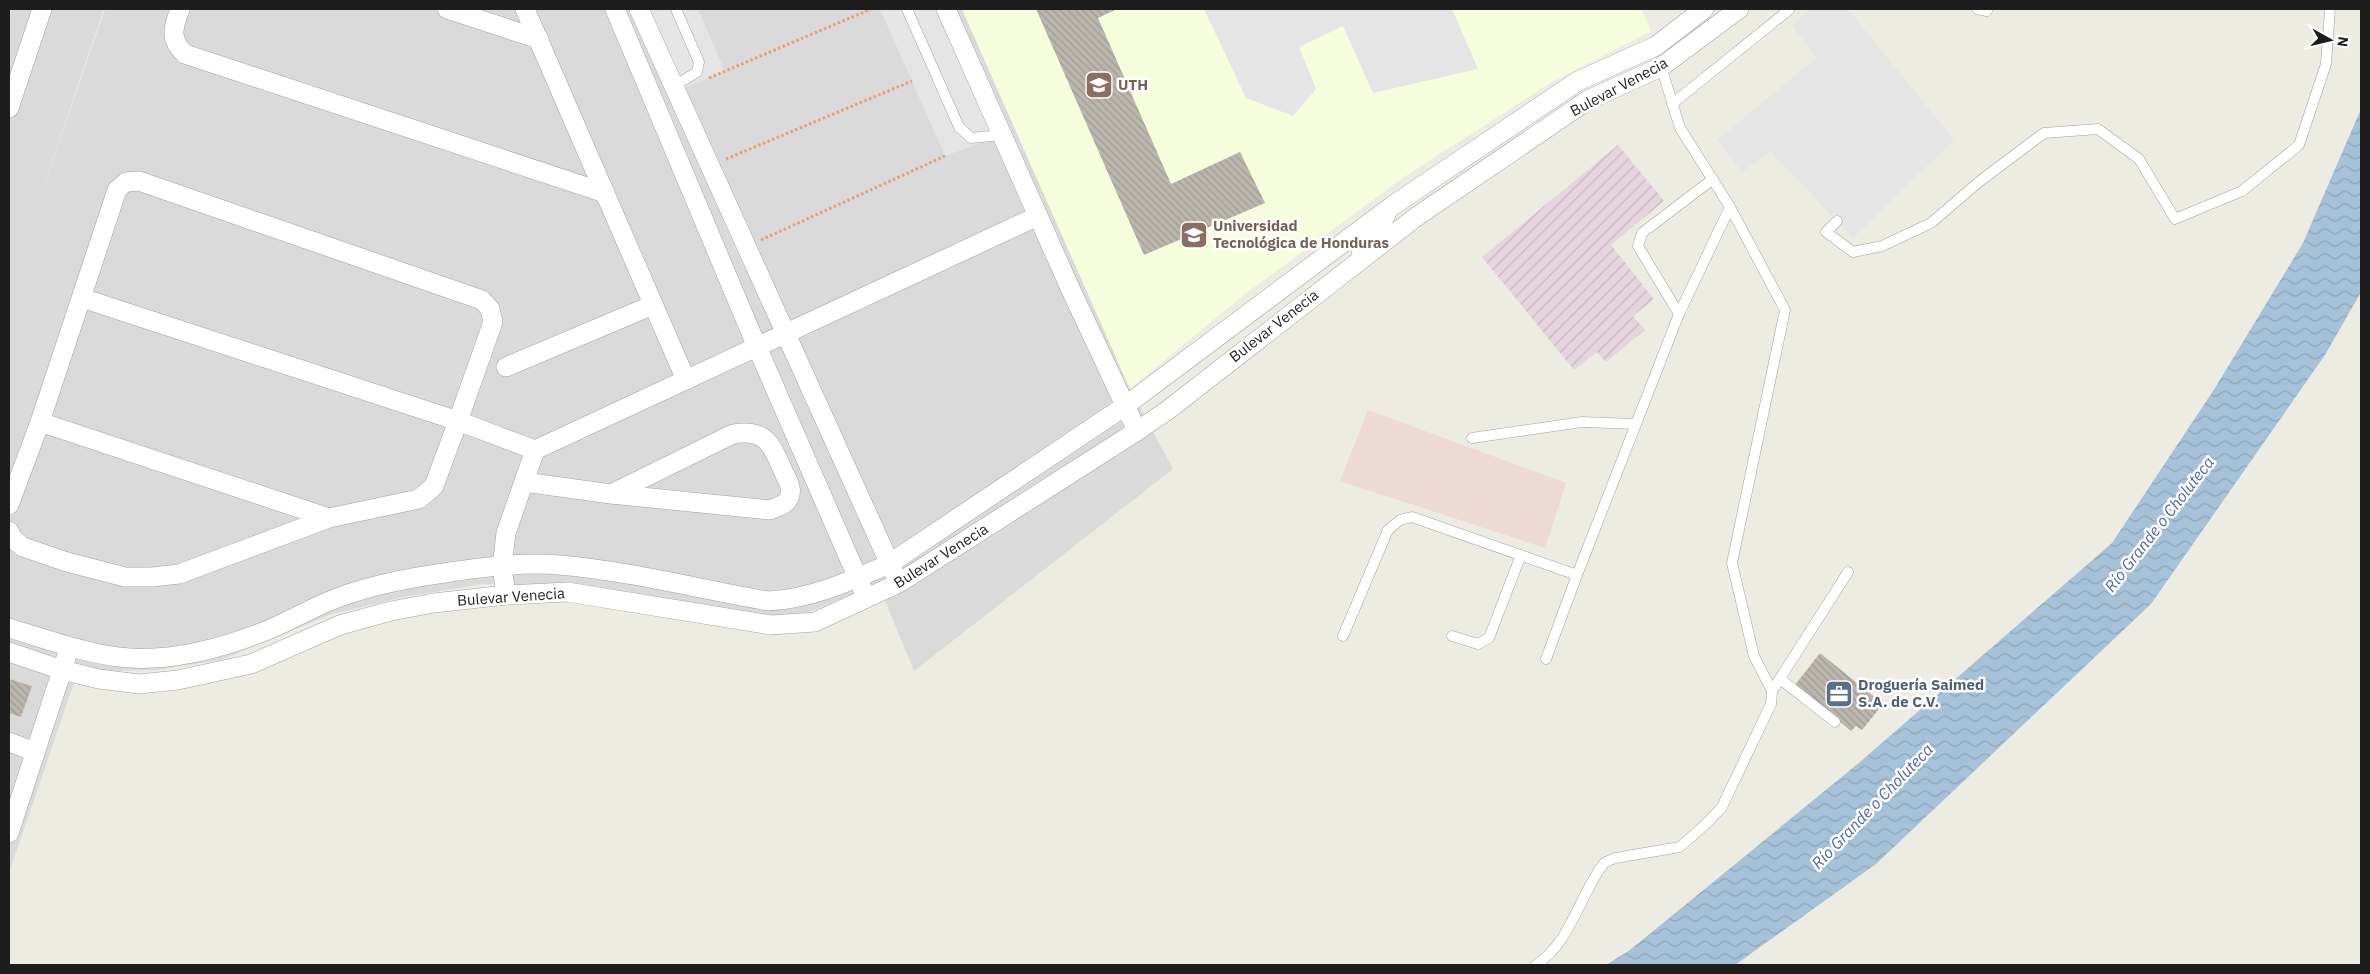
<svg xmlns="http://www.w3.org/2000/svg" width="2370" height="974" font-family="'IBM Plex Sans',sans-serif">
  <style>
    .residential { fill: #dbdada }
    .commercial { fill: #eddad3 }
    .industrial { fill: url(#industrial-furrows) }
    .education { fill: #f5fddd }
    .parking { fill: #e5e5e5 }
    .water { fill: url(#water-waves) }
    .building { fill: url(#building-back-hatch) }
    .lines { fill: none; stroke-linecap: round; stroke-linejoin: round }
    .service-casing { stroke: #a1a1a1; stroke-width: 11 }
    .minor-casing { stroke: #a1a1a1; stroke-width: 20 }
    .path { stroke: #f09b71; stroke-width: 3; stroke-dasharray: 2.5 2.5; stroke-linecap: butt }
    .service { stroke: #fff; stroke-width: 10 }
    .minor { stroke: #fff; stroke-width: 19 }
    .labels { text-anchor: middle; stroke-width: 5; stroke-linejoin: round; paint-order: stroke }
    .education-label { font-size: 15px; font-weight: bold; fill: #785e54; stroke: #fff; text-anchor: start }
    .street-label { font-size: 15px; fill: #1d1d1d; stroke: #fff }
    .service-label { font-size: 15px; font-weight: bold; fill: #4e5e75; stroke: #fff; text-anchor: start }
    .water-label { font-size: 16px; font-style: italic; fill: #5067a6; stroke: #fff }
  </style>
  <defs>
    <pattern id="industrial-furrows" width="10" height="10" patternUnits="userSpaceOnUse" patternTransform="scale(1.25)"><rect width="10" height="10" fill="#e6d5df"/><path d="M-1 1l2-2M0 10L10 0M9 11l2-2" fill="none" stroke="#c5b6bf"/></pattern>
    <pattern id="water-waves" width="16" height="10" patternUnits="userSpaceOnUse" patternTransform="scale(1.25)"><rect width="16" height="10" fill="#a6c2d8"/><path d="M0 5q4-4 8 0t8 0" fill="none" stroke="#8ea6b9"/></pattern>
    <pattern id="building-back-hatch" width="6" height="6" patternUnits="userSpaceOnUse" patternTransform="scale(1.25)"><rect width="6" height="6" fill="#bab5ad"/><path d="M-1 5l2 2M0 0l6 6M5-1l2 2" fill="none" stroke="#9f9b94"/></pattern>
  </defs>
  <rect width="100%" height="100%" fill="#edece3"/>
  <!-- residential -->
  <path class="residential" d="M9 9H104L16 266 105 9H632L750 282 637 9H962L1130 389 1173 469 914 671 878 584 801 615H733L542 586 483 584 404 597 332 614 221 660 157 670 101 671 80 665 9 873Z"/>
  <!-- commercial -->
  <path class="commercial" d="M1368 410 1566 483 1545 548 1340 481Z"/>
  <!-- industrial -->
  <path class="industrial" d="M1618 145 1664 201 1611 245 1654 299 1633 316 1645 330 1606 362 1597 352 1574 370 1482 257Z"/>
  <!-- education -->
  <path class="education" d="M962 9H1641L1651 31 1552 82 1407 175 1245 294 1130 389Z"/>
  <!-- parking -->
  <g class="parking">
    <path d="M639 9H698L725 71 676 92Z"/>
    <path d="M880 9H946L1002 135 945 156Z"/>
    <path d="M1204 9H1452L1478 69 1373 93 1343 26 1299 47 1316 89 1293 116 1246 98Z"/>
    <path d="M1811 9H1848L1954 140 1853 238 1771 152 1742 172 1717 140 1816 58 1792 25Z"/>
  </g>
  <!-- water -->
  <path class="water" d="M2361 109V292L2325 355 2151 604 1876 864 1735 965H1606L1630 950 1860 762 2112 543 2215 388 2303 243Z"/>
  <!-- building -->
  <g class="building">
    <path d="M1036 9H1117L1098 18 1171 184 1240 152 1265 203 1144 255Z"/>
    <path d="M1820 653 1883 704 1862 730 1856 726 1851 731 1795 685Z"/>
    <path d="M9 679 32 686 21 717 9 713Z"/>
  </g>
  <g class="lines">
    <!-- service casing -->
    <g class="service-casing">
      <g id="service">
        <path d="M907 9 959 127 971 138 1002 135"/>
        <path d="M1977 9 1987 11"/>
        <path d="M674 86 697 72 699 62 676 9"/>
        <path d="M1672 104 1790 9"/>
        <path d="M1837 221 1826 232 1853 252 1882 246 1931 223 1980 181 2044 133 2098 129 2139 159 2175 219 2242 191 2299 145 2326 64 2330 9"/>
        <path d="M1359 260 1357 252C1367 231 1391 233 1392 206"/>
        <path d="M1679 314 1638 246 1642 233 1713 179"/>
        <path d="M1472 438 1582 422 1636 424"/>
        <path d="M1343 636 1388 530 1400 520 1412 517 1577 575"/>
        <path d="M1452 636 1478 644 1489 638 1521 555"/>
        <path d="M1546 659 1577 575 1679 314 1730 207"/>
        <path d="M1780 679 1835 722"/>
        <path d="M1772 691 1848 572"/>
        <path d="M1536 965C1571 942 1579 896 1604 863L1615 858 1680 847 1707 823 1722 807 1771 704 1772 691 1754 656 1732 563 1785 310 1730 207 1680 128 1660 63"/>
      </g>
    </g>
    <!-- minor casing -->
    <g class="minor-casing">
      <g id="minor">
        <path d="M180 9C173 28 169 39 185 54L605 193"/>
        <path d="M447 9 539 39"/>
        <path d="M525 9 686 380"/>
        <path d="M615 9 757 347 863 590"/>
        <path d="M639 9 894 573"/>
        <path d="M946 9 1070 288 1137 431"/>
        <path d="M9 108 42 9"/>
        <path d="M506 367 653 305"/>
        <path d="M40 422 329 518"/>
        <path d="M524 482 611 494 770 510C776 507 786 505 789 498 793 489 788 481 784 473 772 446 767 428 733 434L611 494"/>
        <path d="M9 505 40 422 117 190 126 182 139 181 482 300 490 309 493 322 458 421 535 450 1038 216"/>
        <path d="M9 531 13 539 23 547 67 562 125 577H152L179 574 329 518 419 499 434 486 458 421 82 298"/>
        <path d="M506 595 502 567 506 533 535 450"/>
        <path d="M9 628C45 639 81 652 118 657 167 663 223 648 268 630 289 621 310 609 332 600 362 588 398 580 431 575 469 569 521 561 559 565 629 571 699 589 768 601 811 599 850 581 889 564L1125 406 1392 206 1578 81 1656 46 1704 9"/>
        <path d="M9 652 62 670 99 679 139 684 178 680 251 664 340 625 391 611 434 603 506 595 567 592 771 625 815 622 899 583 1137 431 1168 410 1416 217 1588 100 1661 67 1739 9"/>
        <path d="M9 742 35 752"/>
        <path d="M9 833 66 658"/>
      </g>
    </g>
    <!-- path -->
    <g class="path">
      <path d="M709 78 871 9"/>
      <path d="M726 159 912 81"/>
      <path d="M761 240 945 156"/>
    </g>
    <!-- service -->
    <use href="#service" class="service"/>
    <!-- minor -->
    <use href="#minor" class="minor"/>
  </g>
  <!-- icons -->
  <defs>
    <g id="university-square" transform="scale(1.4375)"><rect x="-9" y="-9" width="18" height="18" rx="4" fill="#8d6e63" stroke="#fff"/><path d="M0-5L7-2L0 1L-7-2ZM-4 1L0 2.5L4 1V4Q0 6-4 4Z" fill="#fff"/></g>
    <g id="office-square" transform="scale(1.4375)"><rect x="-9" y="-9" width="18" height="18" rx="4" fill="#5c6f8a" stroke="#fff"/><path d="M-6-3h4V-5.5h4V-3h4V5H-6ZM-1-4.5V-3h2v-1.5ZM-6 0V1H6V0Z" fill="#fff"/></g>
  </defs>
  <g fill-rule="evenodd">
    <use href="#university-square" x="1099" y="85"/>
    <use href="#university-square" x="1194" y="235"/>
    <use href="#office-square" x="1839" y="694"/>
  </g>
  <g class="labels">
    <!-- education labels -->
    <g class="education-label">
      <text x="1118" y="90">UTH</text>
      <text x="1213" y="231">Universidad<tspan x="1213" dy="17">Tecnológica de Honduras</tspan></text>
    </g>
    <!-- street labels -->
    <g class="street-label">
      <text transform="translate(1619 87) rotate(-28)" y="5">Bulevar Venecia</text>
      <text transform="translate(1274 326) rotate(-38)" y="5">Bulevar Venecia</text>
      <text transform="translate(941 556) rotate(-32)" y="5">Bulevar Venecia</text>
      <text transform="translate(511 597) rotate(-4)" y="5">Bulevar Venecia</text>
    </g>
    <!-- service labels -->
    <g class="service-label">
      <text x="1858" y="690">Droguería Saimed<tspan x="1858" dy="17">S.A. de C.V.</tspan></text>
    </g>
    <!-- water labels -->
    <g class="water-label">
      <text transform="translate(2159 524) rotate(-52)" y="6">Río Grande o Choluteca</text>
      <text transform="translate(1872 806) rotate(-46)" y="6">Río Grande o Choluteca</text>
    </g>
  </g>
  <!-- border -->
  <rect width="2370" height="974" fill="none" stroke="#1d1d1d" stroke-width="20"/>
  <!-- north arrow -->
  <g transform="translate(2330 40) rotate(98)" stroke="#ffffff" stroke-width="4" paint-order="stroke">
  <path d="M0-4L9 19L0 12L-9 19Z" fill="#1d1d1d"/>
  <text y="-8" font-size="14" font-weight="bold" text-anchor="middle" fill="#1d1d1d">N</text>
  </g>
</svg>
